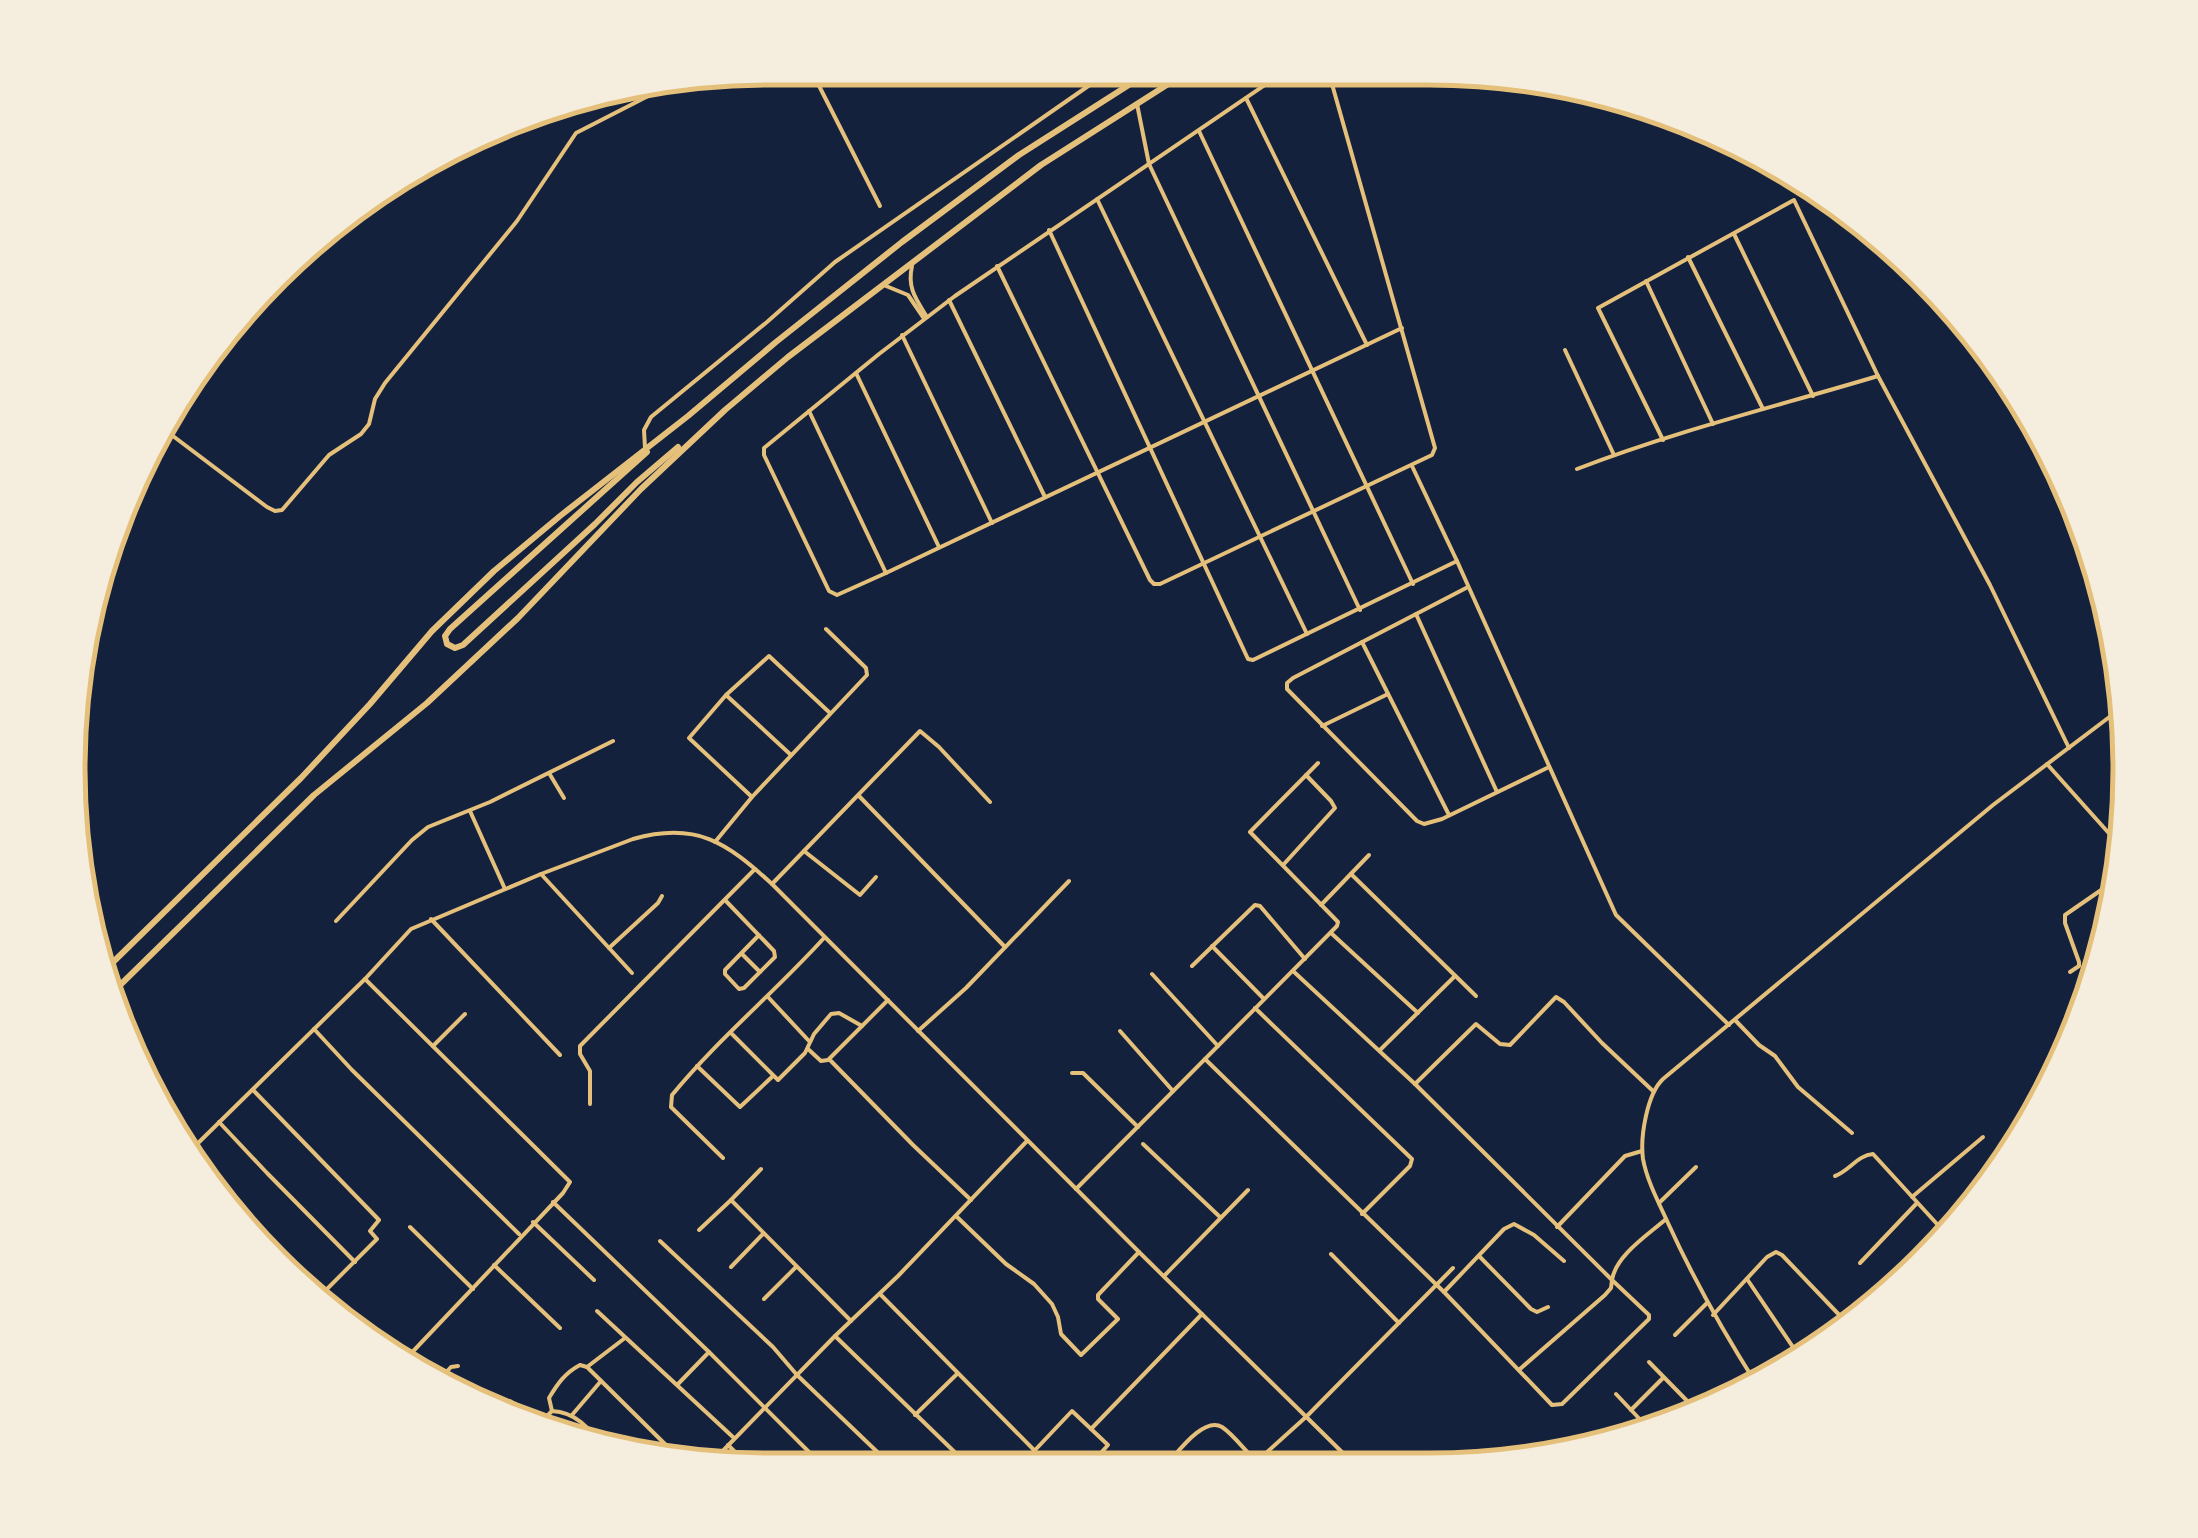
<svg xmlns="http://www.w3.org/2000/svg" width="2198" height="1538" font-family="'Titillium Web',sans-serif">
  <style>
    .lines { fill: none; stroke-linecap: round; stroke-linejoin: round }
    .minor { stroke: #e5c07b; stroke-width: 4 }
    .tertiary { stroke: #e5c07b; stroke-width: 4 }
    .trunk { stroke: #e5c07b; stroke-width: 6 }
    .rim { fill: none; stroke: #e5c07b; stroke-width: 5 }
  </style>
  <rect width="100%" height="100%" fill="#14213d"/>
  <g class="lines">
    <!-- minor -->
    <g class="minor">
      <path d="M810 68 880 206"/>
      <path d="M1278 76 955 296 879 354 764 448V455L829 591 837 595 886 573 1402 328"/>
      <path d="M1246 98 1367 345"/>
      <path d="M1137 104 1149 164 1360 610"/>
      <path d="M1199 131 1413 584"/>
      <path d="M1097 199 1307 634"/>
      <path d="M1049 230 1248 659 1253 660 1457 561 1412 466"/>
      <path d="M1734 234 1813 396"/>
      <path d="M1688 257 1763 409"/>
      <path d="M912 266C907 288 916 299 927 317"/>
      <path d="M997 266 1150 580 1154 584H1160L1432 455 1435 448 1330 77"/>
      <path d="M1646 281 1713 424"/>
      <path d="M886 286 908 295 923 317"/>
      <path d="M949 300 1045 497"/>
      <path d="M902 335 992 523"/>
      <path d="M1565 350 1614 455"/>
      <path d="M856 373 939 547"/>
      <path d="M809 411 886 573"/>
      <path d="M165 430 267 507 275 511 282 510 329 455 361 434 369 424 375 399 385 383 517 221 576 133 656 92 709 75"/>
      <path d="M1663 440 1598 308 1794 200 1878 376 1990 585 2069 748"/>
      <path d="M645 448 644 430 651 417 767 322 835 262 1107 73"/>
      <path d="M1577 469C1675 431 1778 406 1878 376"/>
      <path d="M1457 561 1616 915 1729 1025"/>
      <path d="M1468 587 1293 678 1287 683V689L1417 821 1424 824 1442 819 1547 768"/>
      <path d="M1416 614 1497 792"/>
      <path d="M1362 642 1449 815"/>
      <path d="M726 695 791 755"/>
      <path d="M1322 726 1388 694"/>
      <path d="M2047 764 2123 849"/>
      <path d="M549 773 564 798"/>
      <path d="M859 796 1005 947"/>
      <path d="M752 797 689 738 726 695 769 656 830 713"/>
      <path d="M470 811 505 889"/>
      <path d="M715 842 752 797 867 675 866 668 826 629"/>
      <path d="M804 851 860 895 876 877"/>
      <path d="M1284 864 1335 808 1331 801 1306 775"/>
      <path d="M541 874 632 973"/>
      <path d="M1351 874 1476 996"/>
      <path d="M772 884 920 731 939 747 990 802"/>
      <path d="M725 900 774 951 775 957 744 988 739 989 725 974V970L759 935"/>
      <path d="M1321 905 1369 855"/>
      <path d="M431 919 560 1055"/>
      <path d="M336 921 412 840 428 827 490 802 613 741"/>
      <path d="M1331 933 1418 1013"/>
      <path d="M1212 946 1264 999"/>
      <path d="M609 948 658 903 662 896"/>
      <path d="M742 954 760 972"/>
      <path d="M1192 966 1255 905 1260 906 1305 959"/>
      <path d="M1293 971 1415 1084 1476 1024 1500 1044 1510 1045 1556 997 1564 1002 1602 1043 1653 1091"/>
      <path d="M2070 972 2079 966V962L2065 923V915L2120 877"/>
      <path d="M1152 974 1218 1046"/>
      <path d="M365 979 570 1182 563 1193 401 1364"/>
      <path d="M768 997 809 1041"/>
      <path d="M888 1000 829 1059 913 1145 971 1200"/>
      <path d="M1255 1008 1412 1159 1410 1166 1362 1214"/>
      <path d="M1735 1020 1759 1045 1775 1056 1798 1087 1852 1133"/>
      <path d="M314 1029 352 1070 519 1234"/>
      <path d="M918 1031 966 988 1069 881"/>
      <path d="M1120 1031 1173 1091"/>
      <path d="M732 1034 778 1080 805 1053 814 1034 831 1014 839 1013 862 1026"/>
      <path d="M433 1046 465 1014"/>
      <path d="M808 1049 821 1061 828 1060"/>
      <path d="M1380 1050 1455 976"/>
      <path d="M1205 1059 1445 1293 1552 1405 1562 1404 1649 1319V1315L1612 1280C1616 1255 1648 1235 1666 1219"/>
      <path d="M697 1066 740 1107 773 1076"/>
      <path d="M1072 1073H1083L1138 1127"/>
      <path d="M1415 1084 1612 1280 1611 1288 1605 1295 1520 1369"/>
      <path d="M253 1090 379 1220 370 1231 377 1239 320 1296"/>
      <path d="M590 1104V1071L580 1054V1046L755 869"/>
      <path d="M219 1122 267 1173 355 1262"/>
      <path d="M1143 1144 1220 1217"/>
      <path d="M723 1158 671 1107 672 1095C718 1039 775 992 824 938"/>
      <path d="M761 1169 731 1200 851 1321"/>
      <path d="M1835 1176C1849 1171 1858 1155 1873 1154L1948 1236"/>
      <path d="M1076 1189 1337 926 1338 922 1250 832 1318 763"/>
      <path d="M1912 1197 1983 1137"/>
      <path d="M553 1202 709 1352 827 1470"/>
      <path d="M229 1203 367 1342"/>
      <path d="M1659 1203 1696 1167"/>
      <path d="M956 1216 1006 1264 1034 1284 1052 1304 1058 1317 1061 1334 1081 1355 1118 1319 1098 1299V1295L1139 1252"/>
      <path d="M533 1222 594 1280"/>
      <path d="M410 1227 473 1289"/>
      <path d="M1557 1227 1625 1156 1642 1151"/>
      <path d="M699 1230 731 1200"/>
      <path d="M660 1241 773 1347 797 1375 894 1468"/>
      <path d="M1331 1254 1399 1323"/>
      <path d="M1479 1256 1531 1309 1537 1312 1548 1307"/>
      <path d="M1860 1263 1917 1203"/>
      <path d="M494 1265 560 1328"/>
      <path d="M731 1267 763 1234"/>
      <path d="M1164 1276 1248 1190"/>
      <path d="M1747 1279 1799 1356"/>
      <path d="M1444 1292 1504 1229 1514 1224 1534 1235 1564 1261"/>
      <path d="M880 1294 1035 1451"/>
      <path d="M764 1299 796 1267"/>
      <path d="M597 1311 734 1438"/>
      <path d="M1713 1315 1767 1257 1776 1252 1782 1255 1846 1322"/>
      <path d="M1675 1335 1707 1303"/>
      <path d="M835 1336 970 1467"/>
      <path d="M625 1338 587 1367 671 1450 675 1455 674 1461"/>
      <path d="M1649 1362 1698 1412"/>
      <path d="M436 1383 451 1367 458 1366"/>
      <path d="M678 1384 709 1352"/>
      <path d="M1757 1385C1724 1333 1694 1280 1668 1223 1659 1203 1647 1181 1643 1159 1640 1137 1647 1094 1663 1079L1993 805 2124 706"/>
      <path d="M1616 1394 1649 1429"/>
      <path d="M1631 1410 1663 1378"/>
      <path d="M552 1411 549 1398C558 1383 565 1373 580 1365L587 1367"/>
      <path d="M497 1415 510 1401 538 1424"/>
      <path d="M572 1415 601 1381"/>
      <path d="M915 1415 957 1374"/>
      <path d="M535 1428 552 1411C577 1412 590 1430 605 1449"/>
      <path d="M1091 1429 1202 1314"/>
      <path d="M728 1445 752 1469"/>
      <path d="M1602 1445 1611 1436"/>
      <path d="M675 1455 682 1462"/>
      <path d="M1256 1462 1307 1416 1453 1268"/>
      <path d="M1167 1464C1178 1452 1204 1416 1222 1427 1234 1435 1245 1451 1256 1461"/>
      <path d="M709 1465 835 1336 898 1276 1027 1141"/>
      <path d="M1020 1466 1072 1411 1108 1445 1090 1465"/>
    </g>
    <!-- tertiary -->
    <path class="tertiary" d="M191 1150 365 979 411 929 541 874 633 839C697 821 727 843 772 884L1139 1252 1351 1461"/>
    <!-- trunk -->
    <g class="trunk">
      <path d="M647 452 450 629 445 636 447 644 455 648 463 645 595 524 637 482 678 447"/>
      <path d="M103 972 301 778 370 704 432 631 494 571 560 516 688 416 776 342 902 242 1019 155 1146 74"/>
      <path d="M111 994 314 795 427 703 518 618 641 489 725 410 788 357 1041 165 1184 74"/>
    </g>
  </g>
  <!-- crop -->
  <path d="M0 0H2198V1538H0ZM769 85H1429A684 684 0 0 1 2113 769V769A684 684 0 0 1 1429 1453H769A684 684 0 0 1 85 769V769A684 684 0 0 1 769 85Z" fill="#f5edde" fill-rule="evenodd"/>
  <path class="rim" d="M769 85H1429A684 684 0 0 1 2113 769V769A684 684 0 0 1 1429 1453H769A684 684 0 0 1 85 769V769A684 684 0 0 1 769 85Z"/>
</svg>
